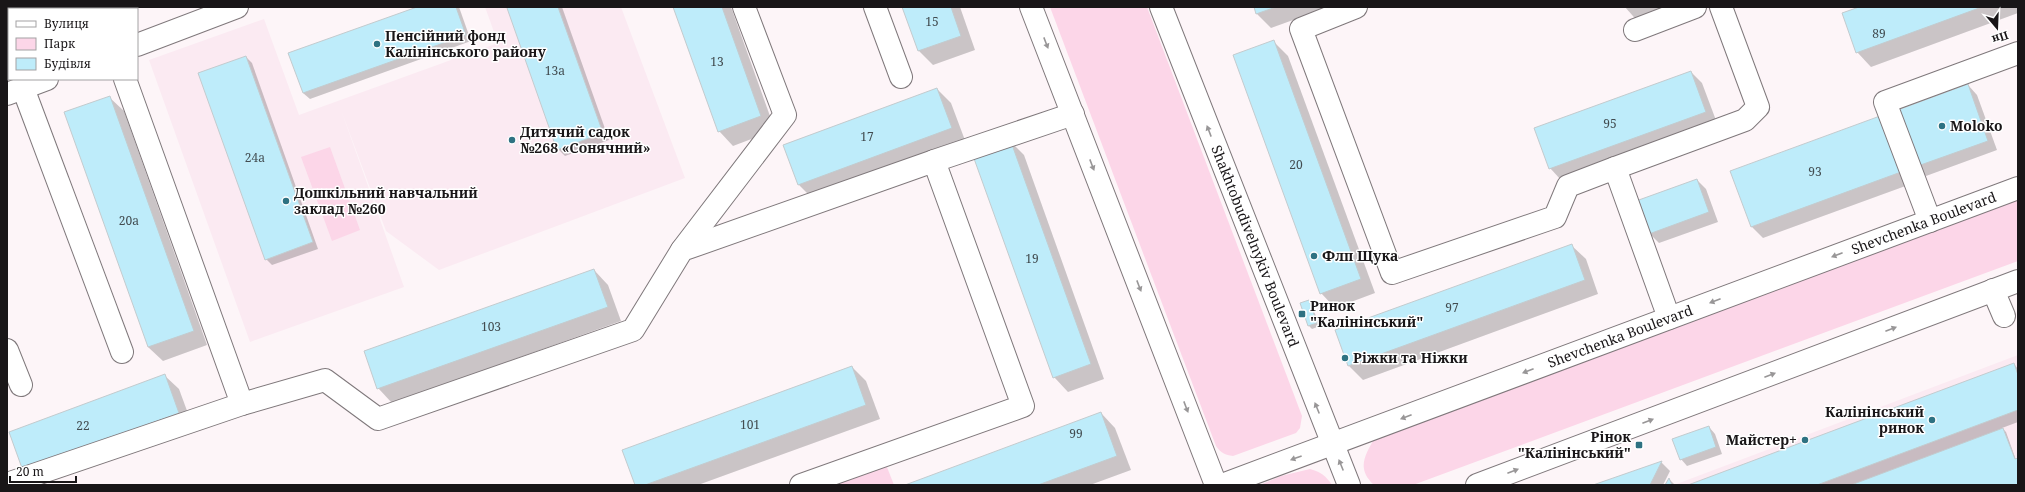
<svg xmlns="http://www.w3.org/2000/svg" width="2025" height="492" font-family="'Noto Serif',serif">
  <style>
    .built { fill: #fbeaf2 }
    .green { fill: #fcd6e8 }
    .shadow { fill: #0003 }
    .building { fill: #beecfa; stroke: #c3cbce }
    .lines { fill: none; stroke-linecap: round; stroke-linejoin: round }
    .minor-casing { stroke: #7f787b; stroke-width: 24 }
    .major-casing { stroke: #7f787b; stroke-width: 24 }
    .minor { stroke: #fff; stroke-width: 22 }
    .major { stroke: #fff; stroke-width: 22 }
    .oneway { fill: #989697 }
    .poi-dot { fill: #2e7282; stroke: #fff; stroke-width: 1.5 }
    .labels { text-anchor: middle; stroke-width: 3; stroke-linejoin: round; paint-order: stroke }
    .number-label { font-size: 12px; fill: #424c50 }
    .poi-label { font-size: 14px; font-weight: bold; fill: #191618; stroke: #fff; text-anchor: start }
    .street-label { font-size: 14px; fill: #191618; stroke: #fff }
  </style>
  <rect width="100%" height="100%" fill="#fdf5f8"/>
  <!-- built -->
  <g class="built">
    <path d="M26 7H80L75 9H20Z"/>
    <path d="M485 7H621L685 178 439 270 386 231 341 110 404 287 250 342 149 60 264 19 299 115 498 43Z"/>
    <path d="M2018 355V485H1674Z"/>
  </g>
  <!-- green -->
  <g class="green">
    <path d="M1050 7H1147L1302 416 1300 428 1296 433 1233 456C1225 455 1221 453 1216 446Z"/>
    <path d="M330 147 360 230 332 241 301 157Z"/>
    <path d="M2018 196V261L1413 485H1374C1356 468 1365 456 1375 437Z"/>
    <path d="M883 457 894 485H808Z"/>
    <path d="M1310 469C1321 472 1326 476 1332 485H1260L1281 476Z"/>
  </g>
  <!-- shadow -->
  <g class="shadow">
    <path d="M7 7H18L7 11Z"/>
    <path d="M420 7H459L471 41 310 99 303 93Z"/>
    <path d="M512 7H562L609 140 565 156 558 149Z"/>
    <path d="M674 7H731L775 130 733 146 719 131Z"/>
    <path d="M903 7H960L975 50 933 65 919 51Z"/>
    <path d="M1255 7H1329L1271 28 1257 14Z"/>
    <path d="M1625 7H1683L1640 24Z"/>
    <path d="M1862 7H2018V13L1871 67 1857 52Z"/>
    <path d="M1274 42 1288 56 1375 293 1335 308 1321 293Z"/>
    <path d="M246 57 252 63 318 249 272 265 266 259Z"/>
    <path d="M1691 72 1702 83 1717 123 1561 180 1550 168Z"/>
    <path d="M1968 85 1977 95 1997 150 1926 176 1916 167Z"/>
    <path d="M937 89 951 103 966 143 813 199 799 185 784 145Z"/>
    <path d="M109 97 124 111 207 345 163 361 148 347Z"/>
    <path d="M1880 118 1911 184 1763 238 1751 226Z"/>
    <path d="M1010 141 1024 155 1104 379 1068 392 1054 377Z"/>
    <path d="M1697 180 1706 189 1718 222 1659 243 1650 234Z"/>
    <path d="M1571 245 1586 259 1598 294 1363 380 1349 366Z"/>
    <path d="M594 270 608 285 621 321 392 403 378 388Z"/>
    <path d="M1308 301 1311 304 1320 326 1312 329 1309 326 1301 304Z"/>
    <path d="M2014 364 2018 369V422L2002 428 2006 432 2016 460 2018 459V485H1691Z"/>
    <path d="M852 367 866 381 880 419 698 485H636Z"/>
    <path d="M164 375 179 389 193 427 24 470Z"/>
    <path d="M1101 413 1115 428 1131 470 1090 485H908Z"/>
    <path d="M1709 427 1715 434 1722 454 1687 466 1681 459Z"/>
    <path d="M1661 462 1670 471 1663 485H1596Z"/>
    <path d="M1669 479 1675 485H1666Z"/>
  </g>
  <!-- building -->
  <g class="building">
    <path d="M417 7H456L466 35 303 93 288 53Z"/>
    <path d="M509 7H558L603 133 557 150 507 8Z"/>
    <path d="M673 7H722L761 116 718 132Z"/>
    <path d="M902 7H951L961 36 918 51Z"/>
    <path d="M1254 7H1276L1256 14Z"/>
    <path d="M1859 7H1982L1856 53 1842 13Z"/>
    <path d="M1274 40 1361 279 1320 294 1233 55Z"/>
    <path d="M246 56 313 242 265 260 198 73Z"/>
    <path d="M1691 71 1706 112 1549 169 1534 128Z"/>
    <path d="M1968 84 1988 141 1915 167 1895 111Z"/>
    <path d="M937 88 952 128 798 185 783 145Z"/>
    <path d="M110 96 194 331 148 347 64 112Z"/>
    <path d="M1880 116 1901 172 1751 227 1730 171Z"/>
    <path d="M1010 139 1091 364 1053 378 972 153Z"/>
    <path d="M1697 179 1709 212 1649 234 1636 201Z"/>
    <path d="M1572 244 1585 280 1348 366 1335 330Z"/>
    <path d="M594 269 608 307 377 389 364 351Z"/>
    <path d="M1309 300 1317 323 1308 326 1300 303Z"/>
    <path d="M2014 363 2018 375V410L1817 485H1688Z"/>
    <path d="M852 366 866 405 645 485H635L622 450Z"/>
    <path d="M165 374 179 413 23 471 9 432Z"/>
    <path d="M1101 412 1117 456 1038 485H905Z"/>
    <path d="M1709 426 1716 447 1680 460 1672 439Z"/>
    <path d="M2003 428 2015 459 2018 458V485H1851Z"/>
    <path d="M1662 461 1650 485H1593Z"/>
    <path d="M1669 478 1672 485H1665Z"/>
  </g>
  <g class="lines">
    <!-- minor casing -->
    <g class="minor-casing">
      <g id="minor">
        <path d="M875 7 901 77"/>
        <path d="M1356 7 1301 29 1392 273 1555 217 1568 186 1615 168 1669 318"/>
        <path d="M1635 30 1695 7"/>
        <path d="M137 45 237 7"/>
        <path d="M125 79 242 404"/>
        <path d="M23 88 122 352"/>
        <path d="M7 94 47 79"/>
        <path d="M934 161 1073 114"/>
        <path d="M1615 168 1745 120 1758 107 1721 7"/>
        <path d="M1930 221 1885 102 2018 53"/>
        <path d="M682 250 785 115 744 7"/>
        <path d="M1993 290 2004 316"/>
        <path d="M7 350 21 385"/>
        <path d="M7 484 242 404 325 380 378 419 633 330 682 250 934 161 1023 406 801 485"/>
      </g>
    </g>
    <!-- major casing -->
    <g class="major-casing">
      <g id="major">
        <path d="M1031 7 1216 485"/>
        <path id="s1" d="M1161 7 1349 485"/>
        <path id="s2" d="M1222 485 2018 188"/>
        <path d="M1477 485 2018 281"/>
      </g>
    </g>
    <!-- minor -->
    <use href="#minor" class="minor"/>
    <!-- major -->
    <use href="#major" class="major"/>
  </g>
  <!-- one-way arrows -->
  <defs><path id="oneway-solid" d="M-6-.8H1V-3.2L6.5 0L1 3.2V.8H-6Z"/></defs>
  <g class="oneway">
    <use href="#oneway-solid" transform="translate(1046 43) rotate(69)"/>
    <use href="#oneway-solid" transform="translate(1209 131) rotate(-111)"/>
    <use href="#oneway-solid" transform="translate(1092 165) rotate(69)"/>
    <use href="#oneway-solid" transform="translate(1837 255) rotate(159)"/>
    <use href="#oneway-solid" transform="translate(1139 286) rotate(69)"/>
    <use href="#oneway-solid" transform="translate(1715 301) rotate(159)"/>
    <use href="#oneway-solid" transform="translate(1891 329) rotate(-21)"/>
    <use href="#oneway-solid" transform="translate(1528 371) rotate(159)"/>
    <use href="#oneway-solid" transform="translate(1770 375) rotate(-21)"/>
    <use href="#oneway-solid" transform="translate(1186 407) rotate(69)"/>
    <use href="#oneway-solid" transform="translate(1317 408) rotate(-112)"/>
    <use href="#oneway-solid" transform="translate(1406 417) rotate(159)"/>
    <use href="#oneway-solid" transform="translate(1648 421) rotate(-21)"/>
    <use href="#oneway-solid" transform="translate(1296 458) rotate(160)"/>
    <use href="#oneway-solid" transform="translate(1341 465) rotate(-112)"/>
    <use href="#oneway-solid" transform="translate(1513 471) rotate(-21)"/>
  </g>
  <!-- markers -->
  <g class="poi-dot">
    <circle cx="377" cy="44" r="4"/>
    <circle cx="1942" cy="126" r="4"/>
    <circle cx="512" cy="140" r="4"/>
    <circle cx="286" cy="201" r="4"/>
    <circle cx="1314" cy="256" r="4"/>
    <rect x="1298" y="310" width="8" height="8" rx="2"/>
    <circle cx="1345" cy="358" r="4"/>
    <circle cx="1932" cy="420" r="4"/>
    <circle cx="1805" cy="440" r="4"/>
    <rect x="1635" y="441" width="8" height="8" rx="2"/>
  </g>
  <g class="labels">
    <!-- number labels -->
    <g class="number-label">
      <text x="932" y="26">15</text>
      <text x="1879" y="38">89</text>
      <text x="717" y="66">13</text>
      <text x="555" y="75">13а</text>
      <text x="1610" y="128">95</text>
      <text x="867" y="141">17</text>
      <text x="255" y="162">24а</text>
      <text x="1296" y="169">20</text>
      <text x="1815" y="176">93</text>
      <text x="129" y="225">20а</text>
      <text x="1032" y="263">19</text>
      <text x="1452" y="312">97</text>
      <text x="491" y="331">103</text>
      <text x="750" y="429">101</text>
      <text x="83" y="430">22</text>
      <text x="1076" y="438">99</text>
    </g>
    <!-- poi labels -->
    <g class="poi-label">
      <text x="385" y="41">Пенсійний фонд<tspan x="385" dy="16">Калінінського району</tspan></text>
      <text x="1950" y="131">Moloko</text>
      <text x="520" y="137">Дитячий садок<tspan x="520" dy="16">№268 «Сонячний»</tspan></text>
      <text x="294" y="198">Дошкільний навчальний<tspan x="294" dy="16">заклад №260</tspan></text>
      <text x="1322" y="261">Флп Щука</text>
      <text x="1310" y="311">Ринок<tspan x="1310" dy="16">"Калінінський"</tspan></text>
      <text x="1353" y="363">Ріжки та Ніжки</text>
      <text x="1924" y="417" text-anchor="end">Калінінський<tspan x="1924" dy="16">ринок</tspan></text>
      <text x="1631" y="442" text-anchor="end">Рінок<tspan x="1631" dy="16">"Калінінський"</tspan></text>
      <text x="1797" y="445" text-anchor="end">Майстер+</text>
    </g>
    <!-- street labels -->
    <g class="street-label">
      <text dy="5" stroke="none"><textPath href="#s2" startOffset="749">Shevchenka Boulevard</textPath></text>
      <text dy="5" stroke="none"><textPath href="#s1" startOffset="257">Shakhtobudivelnykiv Boulevard</textPath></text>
      <text dy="5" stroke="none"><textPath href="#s2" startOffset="425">Shevchenka Boulevard</textPath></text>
    </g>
  </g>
  <!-- border -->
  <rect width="2025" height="492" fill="none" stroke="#191618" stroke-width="16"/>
  <!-- legend -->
  <rect x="8" y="8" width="130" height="72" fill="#ffffff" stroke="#a3a2a3"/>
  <rect x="16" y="21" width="20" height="6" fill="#ffffff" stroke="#a3a2a3"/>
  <text x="44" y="28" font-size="12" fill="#191618">Вулиця</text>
  <rect x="16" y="38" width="20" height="12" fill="#fcd6e8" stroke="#a3a2a3"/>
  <text x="44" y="48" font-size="12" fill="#191618">Парк</text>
  <rect x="16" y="58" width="20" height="12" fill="#beecfa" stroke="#a3a2a3"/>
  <text x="44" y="68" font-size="12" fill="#191618">Будівля</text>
  <!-- north arrow -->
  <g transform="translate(1997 28) rotate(161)" stroke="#ffffff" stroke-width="3" paint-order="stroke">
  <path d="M0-3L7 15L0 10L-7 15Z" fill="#191618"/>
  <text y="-6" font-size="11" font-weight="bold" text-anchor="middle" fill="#191618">Пн</text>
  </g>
  <!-- scale -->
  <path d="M10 476v6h66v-6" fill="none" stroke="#191618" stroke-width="2"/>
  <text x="16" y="476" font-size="12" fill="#191618" stroke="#ffffff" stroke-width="3" paint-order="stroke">20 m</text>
</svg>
